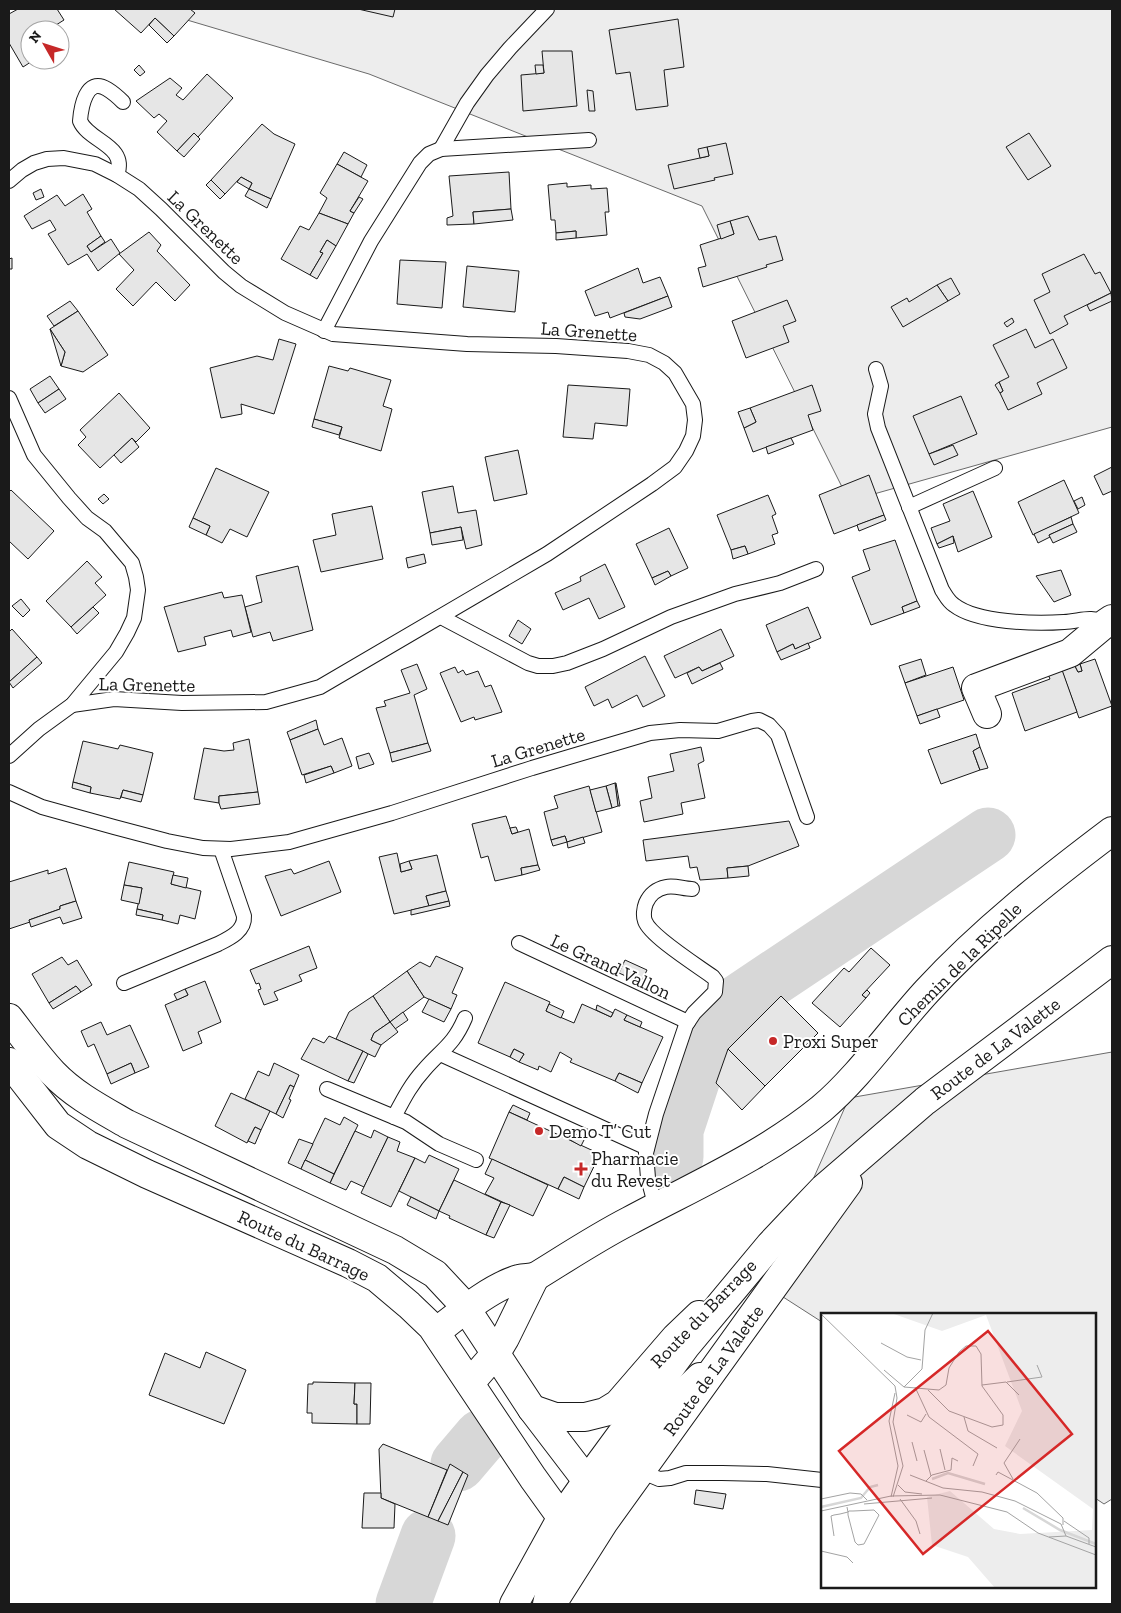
<svg xmlns="http://www.w3.org/2000/svg" width="1121" height="1613" font-family="'Zilla Slab',serif">
  <style>
    .built { fill: #ededed; stroke: #6a6a6a }
    .lines { fill: none; stroke-linecap: round; stroke-linejoin: round }
    .river { stroke: #d7d7d7; stroke-width: 55 }
    .building { fill: #e6e6e6; stroke: #1a1a1a }
    .lane-casing { stroke: #1a1a1a; stroke-width: 16 }
    .street-casing { stroke: #1a1a1a; stroke-width: 30 }
    .secondary-casing { stroke: #1a1a1a; stroke-width: 30 }
    .primary-casing { stroke: #1a1a1a; stroke-width: 30 }
    .lane { stroke: #fff; stroke-width: 14 }
    .street { stroke: #fff; stroke-width: 28 }
    .secondary { stroke: #fff; stroke-width: 28 }
    .primary { stroke: #fff; stroke-width: 28 }
    .poi-dot { fill: #c62828; stroke: #fff; stroke-width: 2 }
    .labels { text-anchor: middle; stroke-width: 4; stroke-linejoin: round; paint-order: stroke }
    .street-label { font-size: 19px; fill: #1a1a1a; stroke: #fff }
    .poi-label { font-size: 19px; fill: #1a1a1a; stroke: #fff; text-anchor: start }
    .inset-river { fill: none; stroke: #d7d7d7; stroke-width: 2.5 }
    .inset-road { fill: none; stroke: #a3a3a3; stroke-width: 1 }
    .view { fill: #d62828; fill-opacity: 0.15; stroke: #d62828; stroke-width: 2.5 }
    .inset-edge { fill: none; stroke: #1a1a1a; stroke-width: 2.5 }
  </style>
  <rect width="100%" height="100%" fill="#fff"/>
  <!-- built -->
  <g class="built">
    <path d="M150 9H1112V427L849 501 702 206 369 74Z"/>
    <path d="M1112 1052V1499L1104 1504 1095 1498V1314H822V1322L766 1286 849 1098Z"/>
  </g>
  <g class="lines">
    <!-- river -->
    <g class="river">
      <path d="M676 1157V1130L705 1042 717 1021 735 1004 988 835"/>
      <path d="M458 1464 481 1437"/>
      <path d="M403 1604 428 1536"/>
    </g>
  </g>
  <!-- building -->
  <g class="building">
    <path d="M18 9H57L64 20 48 30H30V60H34L23 67 9 43V14Z"/>
    <path d="M114 9H190L195 13 174 36 155 18 141 33Z"/>
    <path d="M358 9H395L393 17Z"/>
    <path d="M155 18 174 36 167 43 149 25Z"/>
    <path d="M678 19 684 67 664 70 668 106 636 110 630 72 616 74 609 30Z"/>
    <path d="M542 51H572L577 106 523 111 521 75 544 73Z"/>
    <path d="M139 65 145 72 140 76 134 70Z"/>
    <path d="M535 65H543L544 73 536 74Z"/>
    <path d="M207 74 233 98 198 137 194 133 177 151 157 132 167 121 159 114 154 118 136 101 170 78 182 88 176 95 183 100Z"/>
    <path d="M587 90 593 91 595 111H589Z"/>
    <path d="M262 124 274 134 295 144 271 199 249 189 252 183 241 177 225 194 211 180Z"/>
    <path d="M194 133 200 139 184 157 177 151Z"/>
    <path d="M1029 133 1051 166 1028 180 1006 147Z"/>
    <path d="M726 143 733 174 714 178 715 180 674 189 668 165 709 156 707 147Z"/>
    <path d="M707 147 709 156 700 158 698 149Z"/>
    <path d="M344 152 367 165 361 177 337 164Z"/>
    <path d="M337 164 368 181 350 211 354 213 348 224 319 213 327 198 320 193Z"/>
    <path d="M509 172 511 209 473 212 474 224 447 225V218L453 216 449 176Z"/>
    <path d="M241 177 252 183 249 189 237 182Z"/>
    <path d="M211 180 225 194 220 199 206 185Z"/>
    <path d="M567 183V187L591 185V189L607 188 609 212H605L607 235 576 238V231L556 233 555 220H551L548 185Z"/>
    <path d="M41 189 44 197 36 200 33 193Z"/>
    <path d="M249 189 271 199 267 208 245 196Z"/>
    <path d="M83 194 92 209 87 212 101 236 87 246 91 252 111 239 120 253 98 271 87 254 68 265 48 234 56 230 50 220 32 229 24 216 57 195 65 206Z"/>
    <path d="M359 197 363 199 354 213 350 211Z"/>
    <path d="M511 209 513 220 474 224 473 212Z"/>
    <path d="M319 213 348 224 336 246 327 240 320 252 323 253 310 275 281 259 300 226 309 230Z"/>
    <path d="M748 216 759 240 776 236 783 260 766 265 767 267 703 287 698 268 706 266 700 245 734 234 730 221Z"/>
    <path d="M730 221 734 234 721 239 717 225Z"/>
    <path d="M576 231V238L556 240V233Z"/>
    <path d="M149 232 161 245 157 251 190 285 175 301 156 282 133 306 116 289 134 270 119 254Z"/>
    <path d="M101 236 105 242 91 252 87 246Z"/>
    <path d="M327 240 336 246 317 279 310 275 323 253 320 252Z"/>
    <path d="M1084 254 1095 274 1100 272 1111 293 1064 316 1068 324 1050 334 1034 300 1050 292 1042 274Z"/>
    <path d="M12 258V269H9V259Z"/>
    <path d="M400 260 446 262 442 308 397 304Z"/>
    <path d="M467 266 519 271 515 312 463 307Z"/>
    <path d="M638 268 643 283 660 277 668 296 610 318 608 312 595 316 585 291Z"/>
    <path d="M951 278 960 294 948 301 937 285Z"/>
    <path d="M937 285 948 301 903 327 891 307 907 298 909 302Z"/>
    <path d="M1111 293 1112 301 1090 311 1087 305Z"/>
    <path d="M668 296 672 307 640 319 625 317 624 313Z"/>
    <path d="M787 300 796 321 783 326 789 342 746 358 732 321Z"/>
    <path d="M70 301 78 311 54 326 47 316Z"/>
    <path d="M78 311 108 355 83 372 61 366 65 352 50 329Z"/>
    <path d="M1012 318 1014 322 1007 327 1004 323Z"/>
    <path d="M50 329 65 352 61 366Z"/>
    <path d="M1026 329 1035 348 1053 339 1067 368 1037 383 1042 394 1008 410 1000 393 1003 391 999 382 1009 377 993 345Z"/>
    <path d="M279 339 296 344 274 414 241 404 242 414 221 418 210 368 257 356 273 360Z"/>
    <path d="M329 366 348 371 350 368 391 380 383 406 392 409 381 451 339 438 342 427 314 419Z"/>
    <path d="M50 376 59 389 38 403 30 389Z"/>
    <path d="M999 382 1003 391 1000 393 995 385Z"/>
    <path d="M568 385 630 389 627 426 595 423 593 439 563 437Z"/>
    <path d="M812 385 821 411 808 415 813 430 753 452 744 428 756 422 750 408Z"/>
    <path d="M59 389 66 399 45 413 38 403Z"/>
    <path d="M119 393 150 428 136 442 132 438 100 468 78 445 86 437 80 430Z"/>
    <path d="M961 396 977 434 929 454 913 416Z"/>
    <path d="M750 408 756 422 744 428 738 412Z"/>
    <path d="M314 419 342 427 339 435 312 427Z"/>
    <path d="M132 438 139 447 121 463 114 455Z"/>
    <path d="M791 438 794 444 768 454 766 447Z"/>
    <path d="M953 445 958 455 934 465 929 454Z"/>
    <path d="M518 450 527 494 494 501 485 457Z"/>
    <path d="M1112 467V491L1103 495 1094 476Z"/>
    <path d="M216 468 269 492 247 537 230 529 222 543 206 535 210 526 193 518Z"/>
    <path d="M869 475 884 515 834 534 819 495Z"/>
    <path d="M1064 480 1079 513 1033 535 1018 502Z"/>
    <path d="M453 486 458 513 476 510 482 545 466 549 461 527 430 533 422 492Z"/>
    <path d="M11 490 54 531 28 559 9 541V492Z"/>
    <path d="M973 491 992 537 958 552 953 536 937 544 931 528 950 521 943 504Z"/>
    <path d="M104 494 109 499 103 504 98 499Z"/>
    <path d="M768 495 776 514 772 516 778 533 772 535 775 544 748 554 745 546 731 550 717 515Z"/>
    <path d="M1082 497 1085 505 1078 509 1074 501Z"/>
    <path d="M372 506 383 559 321 572 313 540 336 535 332 514Z"/>
    <path d="M884 515 886 520 859 531 857 525Z"/>
    <path d="M1071 517 1073 524 1049 535 1050 537 1038 543 1034 534Z"/>
    <path d="M193 518 210 526 206 535 189 527Z"/>
    <path d="M1073 524 1077 532 1053 543 1049 535Z"/>
    <path d="M461 527 463 540 432 545 430 533Z"/>
    <path d="M669 528 688 568 671 576 668 571 652 578 636 544Z"/>
    <path d="M953 536 954 543 939 548 937 544Z"/>
    <path d="M895 540 917 601 902 607 904 613 871 625 852 577 870 570 863 550Z"/>
    <path d="M745 546 748 554 733 559 731 550Z"/>
    <path d="M424 554 426 563 408 568 406 558Z"/>
    <path d="M87 561 102 577 95 583 106 595 71 627 46 601Z"/>
    <path d="M605 564 625 607 599 619 589 598 563 610 555 593 581 581 580 577Z"/>
    <path d="M298 566 313 630 273 641 270 632 253 637 245 607 262 602 256 576Z"/>
    <path d="M1061 570 1071 595 1054 602 1036 576Z"/>
    <path d="M668 571 671 576 655 585 652 578Z"/>
    <path d="M222 592 224 598 242 595 251 632 233 637 231 630 204 637 206 645 178 652 164 607Z"/>
    <path d="M21 599 30 610 23 617 12 606Z"/>
    <path d="M917 601 920 607 904 613 902 607Z"/>
    <path d="M93 607 99 613 77 634 71 627Z"/>
    <path d="M808 607 821 638 795 649 793 644 777 652 766 625Z"/>
    <path d="M518 620 531 629 522 644 509 636Z"/>
    <path d="M12 629 37 657 9 682V632Z"/>
    <path d="M721 629 734 656 702 671 699 667 675 678 664 656Z"/>
    <path d="M808 643 810 648 781 660 777 652 793 644 795 649Z"/>
    <path d="M645 656 665 696 643 707 637 695 612 708 608 699 594 706 585 687Z"/>
    <path d="M37 657 42 663 13 688 9 682Z"/>
    <path d="M921 659 926 675 905 683 899 666Z"/>
    <path d="M1095 659 1112 706 1079 718 1062 671 1075 666 1078 672 1082 671 1080 664Z"/>
    <path d="M720 663 723 669 692 684 687 673 699 667 702 671Z"/>
    <path d="M417 664 427 689 414 695 428 743 390 753 376 708 386 706 384 701 410 693 401 670Z"/>
    <path d="M1080 664 1082 671 1078 672 1075 666Z"/>
    <path d="M455 667 458 673 463 670 466 675 478 671 485 687 491 685 502 712 475 720 474 717 461 722 440 673Z"/>
    <path d="M953 667 964 700 917 716 905 683Z"/>
    <path d="M1061 667 1077 712 1025 731 1012 693 1050 679 1047 672Z"/>
    <path d="M937 709 940 717 920 724 917 716Z"/>
    <path d="M316 720 318 729 290 740 287 732Z"/>
    <path d="M318 729 324 745 342 738 352 766 334 773 331 766 302 775 290 740Z"/>
    <path d="M976 734 980 747 973 751 980 770 941 784 928 750Z"/>
    <path d="M249 739 258 792 219 796V803L194 799 204 748 224 751 234 750 233 743Z"/>
    <path d="M83 741 118 749 120 745 153 753 143 795 123 790 120 799 90 793 91 787 73 782Z"/>
    <path d="M428 743 431 751 392 762 390 753Z"/>
    <path d="M701 747 704 761 698 764 705 798 681 803 683 814 644 822 640 801 652 798 648 777 674 771 670 754Z"/>
    <path d="M980 747 988 768 980 770 973 751Z"/>
    <path d="M369 753 374 764 359 769 356 757Z"/>
    <path d="M331 766 334 773 306 783 304 775Z"/>
    <path d="M73 782 91 787 90 793 72 788Z"/>
    <path d="M615 783H616L620 806H618Z"/>
    <path d="M615 783 618 806 612 808 606 786Z"/>
    <path d="M589 786 602 832 567 842 565 836 551 840 544 812 558 808 554 796Z"/>
    <path d="M606 786 612 808 596 812 590 790Z"/>
    <path d="M123 790 143 795 141 802 121 797Z"/>
    <path d="M258 792 260 804 221 809 219 803V796Z"/>
    <path d="M506 816 512 834 529 829 538 865 521 868 522 875 495 881 488 856 481 858 472 824Z"/>
    <path d="M789 821 799 846 748 866 727 868 728 878 700 880 697 867 690 868 688 856 646 861 643 840Z"/>
    <path d="M516 827 518 832 512 834 510 828Z"/>
    <path d="M565 836 567 842 553 846 551 840Z"/>
    <path d="M583 837 585 843 568 848 567 842Z"/>
    <path d="M397 853 401 872 412 869 409 861 437 855 446 891 426 896 429 906 394 914 379 857Z"/>
    <path d="M329 861 341 892 281 916 265 876 291 869 294 874Z"/>
    <path d="M409 861 412 869 401 872 400 864Z"/>
    <path d="M129 862 174 872 171 884 201 891 195 919 180 915 178 924 162 920 163 915 137 909 142 888 124 885Z"/>
    <path d="M538 865 540 870 522 875 521 868Z"/>
    <path d="M748 866 749 876 728 878 727 868Z"/>
    <path d="M66 868 76 901 60 906V909L29 920 30 922 9 929V882L48 870V874Z"/>
    <path d="M173 875 188 878 186 888 171 884Z"/>
    <path d="M124 885 142 888 139 904 121 900Z"/>
    <path d="M446 891 449 901 429 906 426 896Z"/>
    <path d="M76 901 82 918 63 924 60 917 31 927 29 920 60 909V906Z"/>
    <path d="M449 901 450 906 411 915V910Z"/>
    <path d="M137 909 163 915 162 920 136 915Z"/>
    <path d="M309 946 317 968 299 975 302 981 274 992 278 1000 264 1005 258 990 261 989 259 983 256 984 250 970Z"/>
    <path d="M871 948 890 965 862 995 866 998 840 1027 812 1003 844 968 849 972Z"/>
    <path d="M436 956 463 968 452 993 457 995 451 1009 424 997 407 971 420 962 430 967Z"/>
    <path d="M62 957 68 965 77 960 92 985 81 992 76 986 49 1003 32 974Z"/>
    <path d="M625 960 647 970 641 983 619 973Z"/>
    <path d="M407 971 424 997 390 1022 373 996Z"/>
    <path d="M205 981 221 1022 198 1032 202 1043 183 1051 165 1005 188 995 185 989Z"/>
    <path d="M505 982 550 1002 546 1011 574 1023 582 1004 611 1017 615 1009 627 1015 624 1020 663 1037 642 1083 619 1073 615 1081 570 1062 572 1059 560 1052 551 1072 539 1066 538 1070 519 1062 524 1054 514 1049 510 1057 478 1043Z"/>
    <path d="M76 986 81 992 53 1009 49 1003Z"/>
    <path d="M185 989 188 995 177 1000 174 994Z"/>
    <path d="M867 990 870 993 866 998 862 995Z"/>
    <path d="M373 996 390 1022 374 1033 371 1040 381 1045 375 1057 336 1039 349 1012Z"/>
    <path d="M781 996 818 1033 765 1086 728 1049Z"/>
    <path d="M429 999 451 1009 444 1022 422 1012Z"/>
    <path d="M549 1004 564 1011 561 1018 546 1011Z"/>
    <path d="M597 1005 613 1013 611 1017 596 1010Z"/>
    <path d="M403 1012 408 1020 395 1029 390 1022Z"/>
    <path d="M627 1015 642 1022 640 1027 624 1020Z"/>
    <path d="M101 1022 107 1035 130 1025 149 1067 135 1073 131 1063 107 1074 94 1044 88 1047 81 1031Z"/>
    <path d="M390 1022 398 1032 381 1045 371 1040 374 1033Z"/>
    <path d="M329 1036 363 1051 348 1081 301 1059 313 1038 324 1043Z"/>
    <path d="M514 1049 524 1054 519 1062 510 1057Z"/>
    <path d="M728 1049 765 1086 742 1110 716 1083Z"/>
    <path d="M363 1051 368 1054 354 1083 348 1081Z"/>
    <path d="M131 1063 135 1073 111 1084 107 1074Z"/>
    <path d="M274 1063 299 1075 294 1087 290 1085 276 1114 245 1099 258 1071 269 1076Z"/>
    <path d="M619 1073 642 1083 638 1093 615 1081Z"/>
    <path d="M290 1085 294 1087 289 1099 291 1100 283 1118 276 1114Z"/>
    <path d="M231 1093 270 1111 261 1130 255 1127 247 1143 215 1126Z"/>
    <path d="M513 1105 530 1113 527 1120 509 1112Z"/>
    <path d="M509 1112 600 1154 584 1187 564 1177 558 1189 489 1158Z"/>
    <path d="M344 1117 358 1125 334 1174 305 1160 325 1118 340 1125Z"/>
    <path d="M255 1127 261 1130 255 1144 248 1141Z"/>
    <path d="M374 1130 388 1137 364 1187 351 1181 346 1190 330 1183 355 1131 371 1138Z"/>
    <path d="M566 1130 585 1138 581 1146 563 1136Z"/>
    <path d="M388 1137 400 1142 397 1151 415 1158 391 1207 361 1193Z"/>
    <path d="M299 1139 313 1144 301 1169 288 1163Z"/>
    <path d="M429 1155 459 1169 439 1211 399 1191 415 1158 425 1163Z"/>
    <path d="M492 1159 548 1185 533 1216 485 1194 494 1178 485 1174Z"/>
    <path d="M305 1160 334 1174 330 1183 301 1169Z"/>
    <path d="M564 1177 584 1187 579 1199 558 1189Z"/>
    <path d="M454 1180 501 1202 486 1235 449 1218 450 1216 439 1211Z"/>
    <path d="M411 1197 439 1211 436 1219 407 1205Z"/>
    <path d="M501 1202 510 1205 494 1238 486 1235Z"/>
    <path d="M206 1352 246 1370 224 1424 149 1395 165 1353 200 1368Z"/>
    <path d="M313 1382 355 1383 354 1404H357V1424L312 1423V1413H307L308 1384H313Z"/>
    <path d="M355 1383H371L370 1424H357V1404H354Z"/>
    <path d="M383 1444 447 1470 428 1517 381 1498 379 1449Z"/>
    <path d="M450 1464 463 1472 438 1521 428 1517Z"/>
    <path d="M463 1472 468 1475 448 1525 438 1521Z"/>
    <path d="M696 1490 726 1494 723 1509 694 1504Z"/>
    <path d="M364 1493H381V1498L395 1504 394 1528H362Z"/>
  </g>
  <g class="lines">
    <!-- lane casing -->
    <g class="lane-casing">
      <g id="lane">
        <path d="M441 149 467 103 487 75 510 48 547 9"/>
        <path d="M117 175C128 145 89 142 80 121 81 108 86 76 107 89 112 92 118 97 123 102"/>
        <path d="M9 181 22 170 34 163 47 159 64 158 95 164 117 175 139 189 161 209 224 272 241 286 285 313 333 334 467 344 556 346 628 351 649 355 664 363 675 373 693 404 695 420 693 436 686 451 675 467 652 484 547 554 320 687 266 702 182 703 114 699 72 705"/>
        <path d="M324 331 371 241 420 163 429 154 441 149 589 140"/>
        <path d="M876 369 881 386 875 414 878 428 942 590C946 596 948 601 954 605 977 623 1036 624 1064 622 1081 621 1090 615 1106 623"/>
        <path d="M9 398 34 455 69 498 87 518 105 531 132 563 136 577 138 590 134 618 127 633 116 652 72 705 39 729 9 756"/>
        <path d="M909 507 995 468"/>
        <path d="M441 617 528 663 538 666H553L567 663 603 649 671 617 735 594 780 583 816 569"/>
        <path d="M9 792 42 807 114 827 167 841 203 848 231 849 289 842 328 831 392 813 532 768 650 733 680 730 718 731 752 721 759 720 769 725 778 735 807 817"/>
        <path d="M519 943 688 1022"/>
        <path d="M124 983 218 944C230 938 245 931 244 916L221 849"/>
        <path d="M440 1054 647 1148"/>
        <path d="M327 1089 406 1122 439 1144 476 1160"/>
        <path d="M394 1117C403 1100 411 1084 424 1070 442 1049 453 1046 465 1018"/>
        <path d="M656 1208 648 1178 646 1153 656 1114 686 1025 694 1013 715 992 716 981 713 977C698 966 650 936 645 921 643 916 644 908 646 903 650 894 656 889 666 887 675 885 683 889 692 889"/>
        <path d="M640 1471 659 1479 670 1478 686 1473H722L767 1474 822 1480"/>
      </g>
    </g>
    <!-- street casing -->
    <g class="street-casing">
      <g id="street">
        <path d="M987 714 976 688 1070 653 1106 623 1112 619"/>
        <path d="M535 1277C566 1258 596 1238 629 1221 694 1186 763 1156 821 1109 859 1077 893 1028 927 991 982 931 1047 880 1112 831"/>
        <path d="M436 1332C459 1314 491 1287 519 1279 524 1278 530 1278 535 1277L505 1338 496 1353 470 1383"/>
      </g>
    </g>
    <!-- secondary casing -->
    <g class="secondary-casing">
      <g id="secondary">
        <path d="M9 1018C23 1036 37 1056 53 1073 74 1095 101 1109 127 1124L395 1250 435 1274 463 1304 532 1409 587 1481 586 1508 554 1573 547 1604"/>
        <path d="M9 1062 58 1125 88 1145 147 1174 348 1263 377 1278 409 1305 432 1327 533 1478 556 1510 563 1515 574 1516 595 1501 628 1457 670 1406 700 1377"/>
        <path d="M532 1409 555 1417H585L605 1412 618 1404 676 1337 699 1315"/>
      </g>
    </g>
    <!-- primary casing -->
    <g class="primary-casing">
      <g id="primary">
        <path d="M514 1604 563 1515 587 1481 686 1346 770 1245 802 1211 824 1188 925 1101 1112 960"/>
        <path d="M552 1604 604 1522 848 1183"/>
      </g>
    </g>
    <!-- lane -->
    <use href="#lane" class="lane"/>
    <!-- street -->
    <use href="#street" class="street"/>
    <!-- secondary -->
    <use href="#secondary" class="secondary"/>
    <!-- primary -->
    <use href="#primary" class="primary"/>
  </g>
  <!-- markers -->
  <g class="poi-dot">
    <circle cx="773" cy="1041" r="5"/>
    <circle cx="539" cy="1131" r="5"/>
    <path d="M578.5 1161.5h5v5h5v5h-5v5h-5v-5h-5v-5h5z"/>
  </g>
  <g class="labels">
    <!-- street labels -->
    <g class="street-label">
      <text transform="translate(206 227) rotate(44)" y="7">La Grenette</text>
      <text transform="translate(589 331) rotate(4)" y="7">La Grenette</text>
      <text transform="translate(147 684) rotate(1)" y="7">La Grenette</text>
      <text transform="translate(538 747) rotate(-17)" y="7">La Grenette</text>
      <text transform="translate(959 964) rotate(-45)" y="7">Chemin de la Ripelle</text>
      <text transform="translate(611 966) rotate(25)" y="7">Le Grand Vallon</text>
      <text transform="translate(995 1048) rotate(-37)" y="7">Route de La Valette</text>
      <text transform="translate(304 1245) rotate(25)" y="7">Route du Barrage</text>
      <text transform="translate(703 1313) rotate(-46)" y="7">Route du Barrage</text>
      <text transform="translate(713 1370) rotate(-54)" y="7">Route de La Valette</text>
    </g>
    <!-- poi labels -->
    <g class="poi-label">
      <text x="783" y="1048">Proxi Super</text>
      <text x="549" y="1138">Demo T’ Cut</text>
      <text x="591" y="1165">Pharmacie<tspan x="591" dy="22">du Revest</tspan></text>
    </g>
  </g>
  <!-- overview -->
  <g transform="translate(821 1313)">
    <rect width="275" height="275" fill="#fff"/>
    <path d="M70 0H275V275H174L147 244 111 232 106 184 129 178 173 216 199 221 271 217 272 196 184 133 201 98 165 2 121 18Z" fill="#ededed"/>
    <path class="inset-river" d="M111 166 127 160 164 171M0 194 40 185 49 174 57 172M202 195 239 217 275 231"/>
    <path class="inset-road" d="M0 1 74 73 76 85 72 109 82 153 72 184M60 30 86 44 100 47M63 57 83 74 118 77 125 72 128 55 138 39 145 33H155L160 41 161 73 182 102V112L171 114 128 98 107 77M186 69 221 64 216 52M161 72 185 69 198 82M83 74 101 56 104 17 112 0M94 74 108 104 157 141 152 153M86 102 100 109 105 101M143 104 147 118 176 135M91 129 96 148M119 136 124 157M103 137 110 163M89 162 122 175 161 179 194 188 240 211 245 223M175 162 177 159 216 180 242 205V212M192 166 183 150 199 126M105 168 111 162 130 157 131 145 137 148M77 172 84 179 101 181M70 184 77 153 68 108 74 80M0 186 29 180 40 181 46 187M79 186 95 208 99 221M43 191 111 185M0 198 70 183 119 182 186 199 217 220 275 242M243 208 268 225V231M13 223 10 203 13 202 19 201 27 199 28 198H32L53 197 58 202 43 231 37 232 34 229 27 202V199L26 194M228 224 245 223 275 234M0 238 26 244 32 250"/>
    <path class="view" d="M167 18 251 121 102 241 18 138Z"/>
    <rect width="275" height="275" class="inset-edge"/>
  </g>
  <!-- border -->
  <rect width="1121" height="1613" fill="none" stroke="#1a1a1a" stroke-width="20"/>
  <!-- north arrow -->
  <g transform="translate(45 45) rotate(309)"><circle r="24" fill="#ffffff" stroke="#a3a3a3"/>
  <path d="M0-4L9 19L0 12L-9 19Z" fill="#c62828"/>
  <text y="-8" font-size="14" font-weight="bold" text-anchor="middle" fill="#1a1a1a">N</text>
  </g>
</svg>
